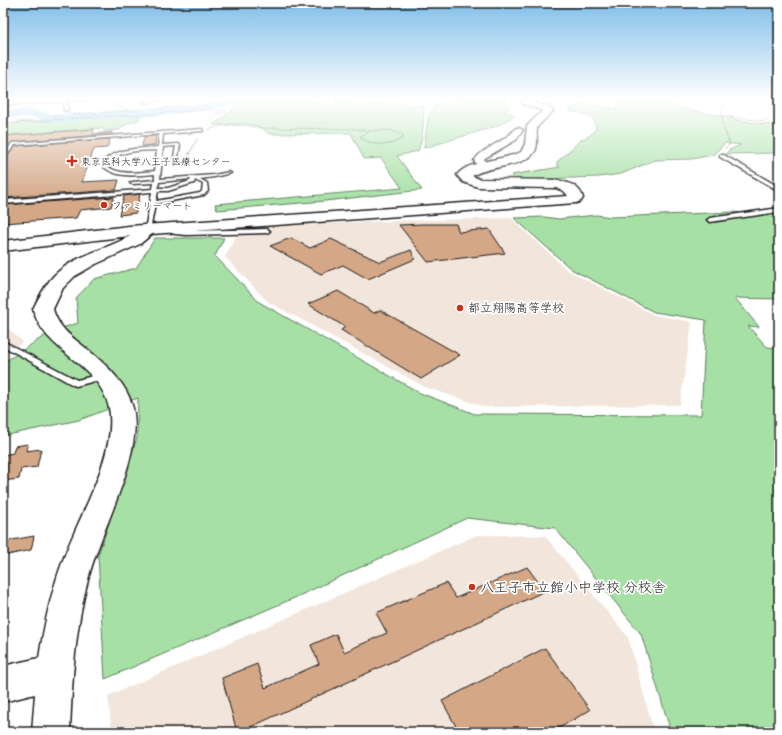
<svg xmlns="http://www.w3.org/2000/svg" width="782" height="735" font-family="'Balsamiq Sans','Klee One',sans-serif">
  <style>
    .built { fill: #f2e5db }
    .green { fill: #a6e0a5; stroke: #617e60 }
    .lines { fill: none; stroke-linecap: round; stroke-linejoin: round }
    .river { fill: #88ceea; fill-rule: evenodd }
    .building { fill: #d4a786; stroke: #1c1c1c }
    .lane-casing { stroke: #1c1c1c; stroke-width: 3 }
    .street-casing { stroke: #1c1c1c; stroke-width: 3 }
    .secondary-casing { stroke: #1c1c1c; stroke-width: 3 }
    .path-far1 { stroke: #1c1c1c; stroke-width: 1; stroke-dasharray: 1.5 1.5; stroke-linecap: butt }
    .path { stroke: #1c1c1c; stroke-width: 1.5; stroke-dasharray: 2 2; stroke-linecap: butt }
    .lane { fill: #fff; fill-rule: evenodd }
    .street { fill: #fff; fill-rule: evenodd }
    .secondary { fill: #fff; fill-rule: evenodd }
    .poi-dot { fill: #c8321e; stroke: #fff; stroke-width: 1.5 }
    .labels { text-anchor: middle; stroke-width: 3.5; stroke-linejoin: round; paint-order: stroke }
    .far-poi-label { font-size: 10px; fill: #1c1c1c; stroke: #fff; text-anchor: start }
    .poi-label { font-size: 12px; fill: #1c1c1c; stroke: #fff; text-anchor: start }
    .near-poi-label { font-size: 14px; fill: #1c1c1c; stroke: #fff; text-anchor: start }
  </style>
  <rect width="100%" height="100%" fill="#fff"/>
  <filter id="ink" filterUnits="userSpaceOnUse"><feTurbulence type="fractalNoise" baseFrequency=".025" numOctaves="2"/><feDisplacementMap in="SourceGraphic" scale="8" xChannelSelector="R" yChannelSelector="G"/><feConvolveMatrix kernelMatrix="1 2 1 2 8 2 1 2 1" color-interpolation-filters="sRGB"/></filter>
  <g filter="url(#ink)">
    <!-- built -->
    <g class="built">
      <path d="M511 218 567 270 654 315 692 322 680 405 485 407 425 387 267 301 225 257 241 227 282 224Z"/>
      <path d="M3 324 23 342 3 355Z"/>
      <path d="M477 535 545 536 628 637 654 732H112L108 696Z"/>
    </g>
    <!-- green -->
    <g class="green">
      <path d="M255 98H307L316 103 338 107 332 98H349L356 106 396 103 407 106 424 105C423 121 424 136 418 151L397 156 422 190 325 201 217 210 215 204 402 188 381 158 364 159 351 133 269 134C256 119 231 125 213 125L228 114 237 104Z"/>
      <path d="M456 98H509L508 108 505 112 515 115 497 126 424 148 428 117 436 104H459Z"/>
      <path d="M646 98 668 103 683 109 733 118 734 120 779 126V153L726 154 729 150 741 145 725 143 713 155 692 159 655 160 621 174 599 177 514 180 511 175 560 167 557 165V162L581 140 591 135 596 128C595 113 581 114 569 111V108L582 104 618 109 617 101Z"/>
      <path d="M125 116H139V120L128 123 119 130 105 131 101 128 48 132 42 139 26 134 3 136V124Z"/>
      <path d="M779 209V299L735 298 759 327 748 326 767 347 779 348V732H671L641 634 555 528 467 518 292 599 105 679 98 556 137 438 138 398 79 420 3 436V363L52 331 78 323 76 298 94 279 136 268 155 238H224L215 256 259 302 420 393 475 414 701 415 706 320 654 312 571 269 514 218 544 217 559 219 596 215 612 217 734 212 753 214Z"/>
    </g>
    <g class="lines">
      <!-- river -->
      <path class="river" d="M232 98H249L247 100C189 118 120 117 59 122H51L32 117 3 118V110L32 109 51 114H59L197 105 218 102Z"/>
    </g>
    <!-- building -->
    <g class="building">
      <path d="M94 129 93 134 112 132V134L12 142 3 153V136Z"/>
      <path d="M156 136 155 145 142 146 144 137Z"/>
      <path d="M110 139 107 148 94 149 82 182 119 180 116 190 3 198V161L16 146Z"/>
      <path d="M140 194 136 213 119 215 124 196Z"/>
      <path d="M114 197 111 207 80 210 76 218 3 223V205Z"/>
      <path d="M423 224H456L459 232 489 229 505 253 428 262 399 225Z"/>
      <path d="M291 238 310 248 331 239 380 262 411 250 415 259 368 279 343 265 321 274 270 246Z"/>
      <path d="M338 291 374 313 380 310 460 355 421 379 341 330 345 327 308 304Z"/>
      <path d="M28 444 26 451 41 449 37 467 21 469 19 479 3 481V455L13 453 15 446Z"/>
      <path d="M34 536 31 550 3 556 7 541Z"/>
      <path d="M527 567 545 591 240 732H237L222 678 257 664 265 688 319 664 311 645 336 634 344 652 387 633 376 613 446 583 456 598Z"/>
      <path d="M545 648 590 710 552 732H459L442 701Z"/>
    </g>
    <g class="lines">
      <!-- lane casing -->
      <g class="lane-casing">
        <g id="lane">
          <path d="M65 98 67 99 68 110 66 111 64 110 63 99Z"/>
          <path d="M156 98 161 99 144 103 142 102Z"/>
          <path d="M202 129 203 131 163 134 162 145 178 144 180 145 177 162 175 163 173 162 176 146 163 147 160 179 214 175 229 172 231 173 214 177 200 179 207 183 208 191 204 195 155 204 150 231 145 230 152 192 3 204V200L153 189 154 183 132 184 130 183 132 182 155 180V174C139 175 117 179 104 167L105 160C120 147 140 149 158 147L159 134 15 145 3 160V156L12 143ZM157 150 155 171C140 172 122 176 108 167L109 161C122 150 141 151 157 150ZM191 179 190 181 168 188H158L159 182ZM195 180 203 184 202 191 200 193 156 201 158 191H168L194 183Z"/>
          <path d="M720 155H724L779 187V191L720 157Z"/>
          <path d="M779 208V212L710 222 707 220 710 218Z"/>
          <path d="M164 227 186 231 267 229 270 231 267 233 186 235 175 234 162 230 161 229Z"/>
          <path d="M3 341 77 380 89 377 102 371 106 373 95 381 76 386 73 385 3 346Z"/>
        </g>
      </g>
      <!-- street casing -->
      <g class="street-casing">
        <g id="street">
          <path d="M53 98H88L84 100 3 105V101Z"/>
          <path d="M523 100H529L548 108 547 110H541L523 104Z"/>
          <path d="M516 128H519L523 130 516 140 485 158 484 160 489 165 487 167C482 168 478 166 474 161 484 146 505 143 516 128Z"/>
        </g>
      </g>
      <!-- secondary casing -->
      <g class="secondary-casing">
        <path id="secondary" d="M544 105 548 106 553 111 537 127C536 134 538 142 536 149 529 168 488 165 472 176L479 179 557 180C568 183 580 185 583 198L581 201 576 203 152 234 140 244 96 264 75 276 63 288 53 309C58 328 72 337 87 349 106 365 127 383 133 408 144 454 101 529 89 576 75 627 72 680 70 732H32L35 694 3 702V666L39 658C44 625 51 592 63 560 78 518 118 453 109 408 100 363 44 353 33 309 38 299 43 289 50 280 71 255 104 251 130 236L3 251V241L129 226 568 196 564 191 556 188 478 187 463 182 457 175C468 160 505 160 521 152L525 144 527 126 542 111 539 108Z"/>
      </g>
      <!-- path-far1 -->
      <g class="path-far1">
        <path d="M113 98 111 101 118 107 127 110"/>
        <path d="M152 109 211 104 236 98"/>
        <path d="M72 115 143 110"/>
        <path d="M721 116 764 121 779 112"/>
        <path d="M54 117 61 116"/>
        <path d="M17 122 210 110 205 105"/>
        <path d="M207 126 217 113H225L227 110H210"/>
        <path d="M209 130C223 123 245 125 261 128L356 129 369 131"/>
        <path d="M391 130 404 136C395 148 371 146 360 137L369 131Z"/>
        <path d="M725 148 730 144C725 131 719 120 723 106L731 102V98"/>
        <path d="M189 154 198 138"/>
      </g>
      <!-- path -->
      <path class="path" d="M185 161 190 153"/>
      <!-- lane -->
      <use href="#lane" class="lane"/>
      <!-- street -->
      <use href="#street" class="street"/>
      <!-- secondary -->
      <use href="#secondary" class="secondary"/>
    </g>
  </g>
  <!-- sky -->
  <linearGradient id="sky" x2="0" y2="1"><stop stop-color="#81bee9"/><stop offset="0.49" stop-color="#fff"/><stop offset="1" stop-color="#fff" stop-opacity="0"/></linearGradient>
  <rect width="782" height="201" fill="url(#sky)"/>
  <!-- markers -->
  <g class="poi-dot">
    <path d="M70 155h4v4h4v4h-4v4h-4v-4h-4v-4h4z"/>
    <circle cx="104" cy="205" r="4"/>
    <circle cx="460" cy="308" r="4"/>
    <circle cx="472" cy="587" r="4"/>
  </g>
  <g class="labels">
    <!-- far-poi labels -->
    <g class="far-poi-label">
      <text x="81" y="165">東京医科大学八王子医療センター</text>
      <text x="112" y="209">ファミリーマート</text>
    </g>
    <!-- poi labels -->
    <g class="poi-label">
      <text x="468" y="312">都立翔陽高等学校</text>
    </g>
    <!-- near-poi labels -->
    <g class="near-poi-label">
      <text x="480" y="592">八王子市立館小中学校 分校舎</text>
    </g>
  </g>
  <!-- margin -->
  <rect width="782" height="735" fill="none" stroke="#fff" stroke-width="16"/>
  <rect x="8" y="8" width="766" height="719" fill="none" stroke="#1c1c1c" stroke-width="1.5" filter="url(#ink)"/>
</svg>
